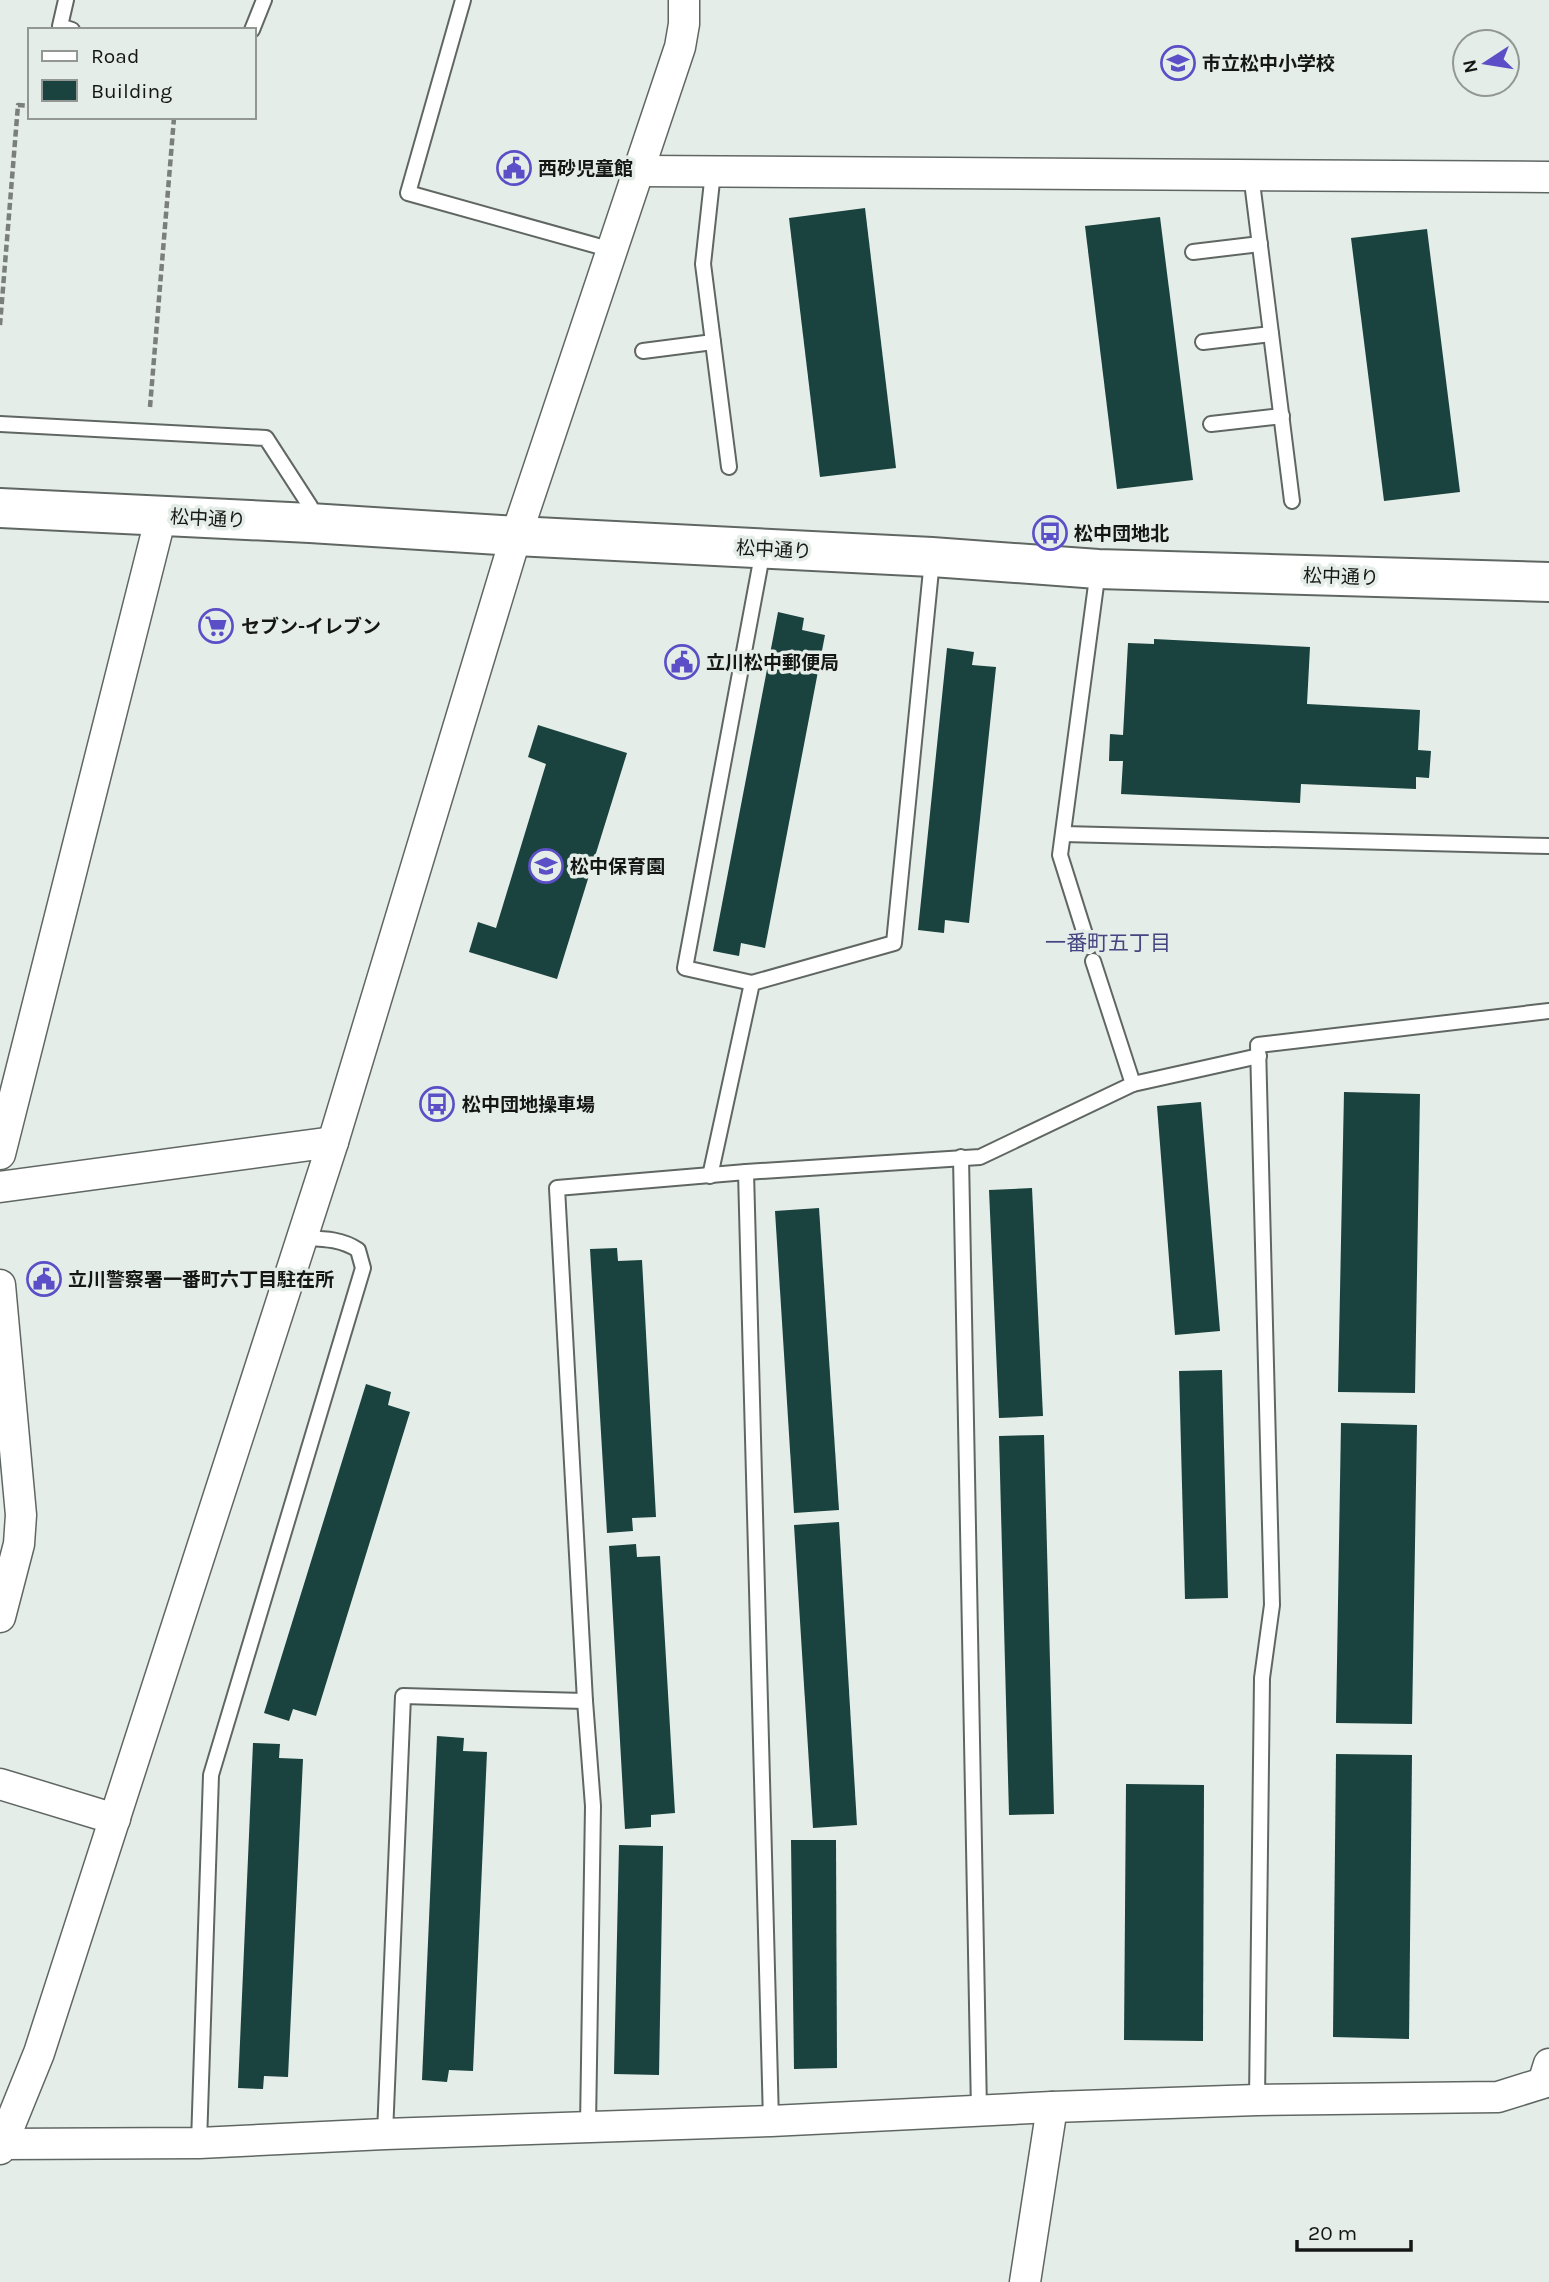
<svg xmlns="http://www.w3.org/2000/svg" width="1549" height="2282" font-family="Karla,'Noto Sans JP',sans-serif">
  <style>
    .building { fill: #1a423e }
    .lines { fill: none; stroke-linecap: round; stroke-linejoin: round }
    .lane-casing { stroke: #606763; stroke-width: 18 }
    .street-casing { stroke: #606763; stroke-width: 33 }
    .secondary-casing { stroke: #606763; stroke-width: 42 }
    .path { stroke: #7a7f7c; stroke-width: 4.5; stroke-dasharray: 7 3.5; stroke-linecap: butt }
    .lane { stroke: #fff; stroke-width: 14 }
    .street { stroke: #fff; stroke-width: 30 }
    .secondary { stroke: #fff; stroke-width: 38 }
    .labels { text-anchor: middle; stroke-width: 7; stroke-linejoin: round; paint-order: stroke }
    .poi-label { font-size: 19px; font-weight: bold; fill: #151716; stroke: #e5ede8; text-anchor: start }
    .street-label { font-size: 19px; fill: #151716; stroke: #e5ede8 }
    .neighbourhood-label { font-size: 21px; fill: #464481; stroke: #e5ede8 }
  </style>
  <rect width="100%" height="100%" fill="#e5ede8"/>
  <!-- building -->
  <g class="building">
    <path d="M865 208 896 468 820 477 789 218Z"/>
    <path d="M1160 217 1193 480 1117 489 1085 226Z"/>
    <path d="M1427 229 1460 492 1384 501 1351 238Z"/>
    <path d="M778 612 804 618 802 630 825 635 765 948 741 943 739 956 713 951Z"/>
    <path d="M1154 639 1310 647 1307 704 1420 710 1418 750 1431 751 1429 778 1416 777V789L1301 784 1300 803 1121 794 1123 761H1109L1110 734 1123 735 1128 643 1154 644Z"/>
    <path d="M947 648 974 652 972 665 996 667 969 923 945 920 944 933 918 930Z"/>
    <path d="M538 725 627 753 557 979 469 952 478 922 496 928 546 764 528 757Z"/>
    <path d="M1344 1092 1420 1094 1415 1393 1338 1392Z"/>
    <path d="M1201 1102 1220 1331 1175 1335 1157 1106Z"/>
    <path d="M1032 1188 1043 1416 999 1418 989 1190Z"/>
    <path d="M819 1208 839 1510 794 1513 775 1211Z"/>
    <path d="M617 1248 618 1261 642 1260 656 1517 632 1518 633 1531 607 1533 590 1249Z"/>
    <path d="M1222 1370 1228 1598 1185 1599 1179 1371Z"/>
    <path d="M366 1384 391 1392 388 1405 410 1412 316 1716 293 1709 289 1721 264 1713Z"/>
    <path d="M1341 1423 1417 1425 1412 1724 1336 1723Z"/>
    <path d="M1044 1435 1054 1814 1009 1815 999 1436Z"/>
    <path d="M839 1522 857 1825 813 1828 794 1525Z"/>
    <path d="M636 1544 637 1557 660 1556 675 1813 651 1815V1827L625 1829 609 1546Z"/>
    <path d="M437 1736 464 1738 463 1751 487 1752 473 2071 449 2070 447 2082 422 2080Z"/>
    <path d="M253 1743 280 1744 279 1758 303 1759 288 2077 264 2076 263 2089 238 2088Z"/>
    <path d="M1336 1754 1412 1755 1409 2039 1333 2037Z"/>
    <path d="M1126 1784 1204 1785 1203 2041 1124 2040Z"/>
    <path d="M791 1840H836L837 2068 794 2069Z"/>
    <path d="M619 1845 663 1846 659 2075 614 2074Z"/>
  </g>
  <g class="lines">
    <!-- lane casing -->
    <g class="lane-casing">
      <g id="lane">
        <path d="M66 0 60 26 72 30"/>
        <path d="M463 0 408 193 612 250"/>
        <path d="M252 30 264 0"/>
        <path d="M713 172 703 264 729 467"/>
        <path d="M1251 174 1292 501"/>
        <path d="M1193 252 1260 244"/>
        <path d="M1203 342 1271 334"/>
        <path d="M643 351 713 342"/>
        <path d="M0 424 266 438 310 506V521"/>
        <path d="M1211 424 1282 416"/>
        <path d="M1063 834 1549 846"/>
        <path d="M1089 947 1060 855 1098 570"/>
        <path d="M1093 961 1133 1084"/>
        <path d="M752 983 685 968 763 550"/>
        <path d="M961 1157 979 2111"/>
        <path d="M746 1172 771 2121"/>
        <path d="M710 1176 752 983 894 943 932 560"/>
        <path d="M1257 2100 1262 1678 1272 1605 1258 1045 1549 1011"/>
        <path d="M588 2126 593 1806 585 1701 557 1188 746 1172 980 1157 1133 1084 1259 1056"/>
        <path d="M385 2134 403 1696 585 1701"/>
        <path d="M199 2143 211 1775 363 1268 358 1250C340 1238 321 1239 300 1238"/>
      </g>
    </g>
    <!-- street casing -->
    <g class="street-casing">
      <g id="street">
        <path d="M639 171 1549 177"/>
        <path d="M0 1154 161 516"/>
        <path d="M0 1187 333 1142"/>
        <path d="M0 1285 21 1515 19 1544 0 1617"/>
        <path d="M0 1784 115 1819"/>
        <path d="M2 2144 199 2143 385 2134 771 2121 1052 2107 1257 2100 1498 2097 1543 2083 1549 2064"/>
        <path d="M0 2149 39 2053 333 1142 516 536 680 47 684 24V0"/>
        <path d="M1025 2282 1052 2107"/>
      </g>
    </g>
    <!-- secondary casing -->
    <g class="secondary-casing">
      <path id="secondary" d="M0 508 310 523 516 536 932 557 1098 569 1549 582"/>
    </g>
    <!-- path -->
    <g class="path">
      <path d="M0 325 18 105 30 106"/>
      <path d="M150 407 174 118 167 117"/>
    </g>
    <!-- lane -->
    <use href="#lane" class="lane"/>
    <!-- street -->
    <use href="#street" class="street"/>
    <!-- secondary -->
    <use href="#secondary" class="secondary"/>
  </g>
  <!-- icons -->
  <defs>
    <g id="school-ring" transform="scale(1.75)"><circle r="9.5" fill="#e5ede8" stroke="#5b4ec6" stroke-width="1.5"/><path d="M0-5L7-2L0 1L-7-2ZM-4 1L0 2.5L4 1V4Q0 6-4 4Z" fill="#5b4ec6"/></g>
    <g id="civic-ring" transform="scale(1.75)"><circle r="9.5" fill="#e5ede8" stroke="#5b4ec6" stroke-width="1.5"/><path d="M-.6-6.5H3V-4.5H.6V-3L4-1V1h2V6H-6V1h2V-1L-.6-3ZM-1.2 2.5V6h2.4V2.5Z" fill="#5b4ec6"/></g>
    <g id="bus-ring" transform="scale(1.75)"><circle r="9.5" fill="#e5ede8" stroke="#5b4ec6" stroke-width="1.5"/><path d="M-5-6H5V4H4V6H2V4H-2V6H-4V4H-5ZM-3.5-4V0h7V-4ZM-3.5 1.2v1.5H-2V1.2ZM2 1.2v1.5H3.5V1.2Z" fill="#5b4ec6"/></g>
    <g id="supermarket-ring" transform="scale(1.75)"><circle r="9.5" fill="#e5ede8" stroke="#5b4ec6" stroke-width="1.5"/><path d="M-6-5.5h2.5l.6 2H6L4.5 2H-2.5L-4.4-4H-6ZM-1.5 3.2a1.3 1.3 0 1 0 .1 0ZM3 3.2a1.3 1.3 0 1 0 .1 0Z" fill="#5b4ec6"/></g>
  </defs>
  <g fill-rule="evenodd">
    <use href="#school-ring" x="1178" y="63"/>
    <use href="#civic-ring" x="514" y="168"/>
    <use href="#bus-ring" x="1050" y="533"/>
    <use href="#supermarket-ring" x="216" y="626"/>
    <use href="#civic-ring" x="682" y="662"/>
    <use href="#school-ring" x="546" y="866"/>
    <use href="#bus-ring" x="437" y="1104"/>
    <use href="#civic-ring" x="44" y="1279"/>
  </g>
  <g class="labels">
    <!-- poi labels -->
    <g class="poi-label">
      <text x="1202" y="70">市立松中小学校</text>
      <text x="538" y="175">西砂児童館</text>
      <text x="1074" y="540">松中団地北</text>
      <text x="241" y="633">セブン-イレブン</text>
      <text x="706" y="669">立川松中郵便局</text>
      <text x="570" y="873">松中保育園</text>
      <text x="462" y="1111">松中団地操車場</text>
      <text x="68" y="1286">立川警察署一番町六丁目駐在所</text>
    </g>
    <!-- street labels -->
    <g class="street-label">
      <text transform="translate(208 518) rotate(3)" y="7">松中通り</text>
      <text transform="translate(774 549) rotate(3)" y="7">松中通り</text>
      <text transform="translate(1341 576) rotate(2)" y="7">松中通り</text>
    </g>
    <!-- neighbourhood labels -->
    <g class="neighbourhood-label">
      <text x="1108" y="950">一番町五丁目</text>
    </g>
  </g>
  <!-- legend -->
  <rect x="28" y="28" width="228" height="91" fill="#e5ede8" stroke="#929794" stroke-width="2"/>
  <rect x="42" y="51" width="35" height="10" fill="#ffffff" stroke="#929794" stroke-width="2"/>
  <text x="91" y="63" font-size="21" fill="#151716">Road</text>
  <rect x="42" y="80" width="35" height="21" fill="#1a423e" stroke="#929794" stroke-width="2"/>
  <text x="91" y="98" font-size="21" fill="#151716">Building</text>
  <!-- north arrow -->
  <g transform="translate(1486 63) rotate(258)"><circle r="33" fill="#e5ede8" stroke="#929794" stroke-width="2"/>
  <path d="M0-5L12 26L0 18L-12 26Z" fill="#5b4ec6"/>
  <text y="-10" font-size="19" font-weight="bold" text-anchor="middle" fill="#151716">N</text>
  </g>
  <!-- scale -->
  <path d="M1297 2240v10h114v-10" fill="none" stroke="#151716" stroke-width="3.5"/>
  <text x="1308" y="2240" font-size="21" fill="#151716" stroke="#e5ede8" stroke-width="5" paint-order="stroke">20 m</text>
</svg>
